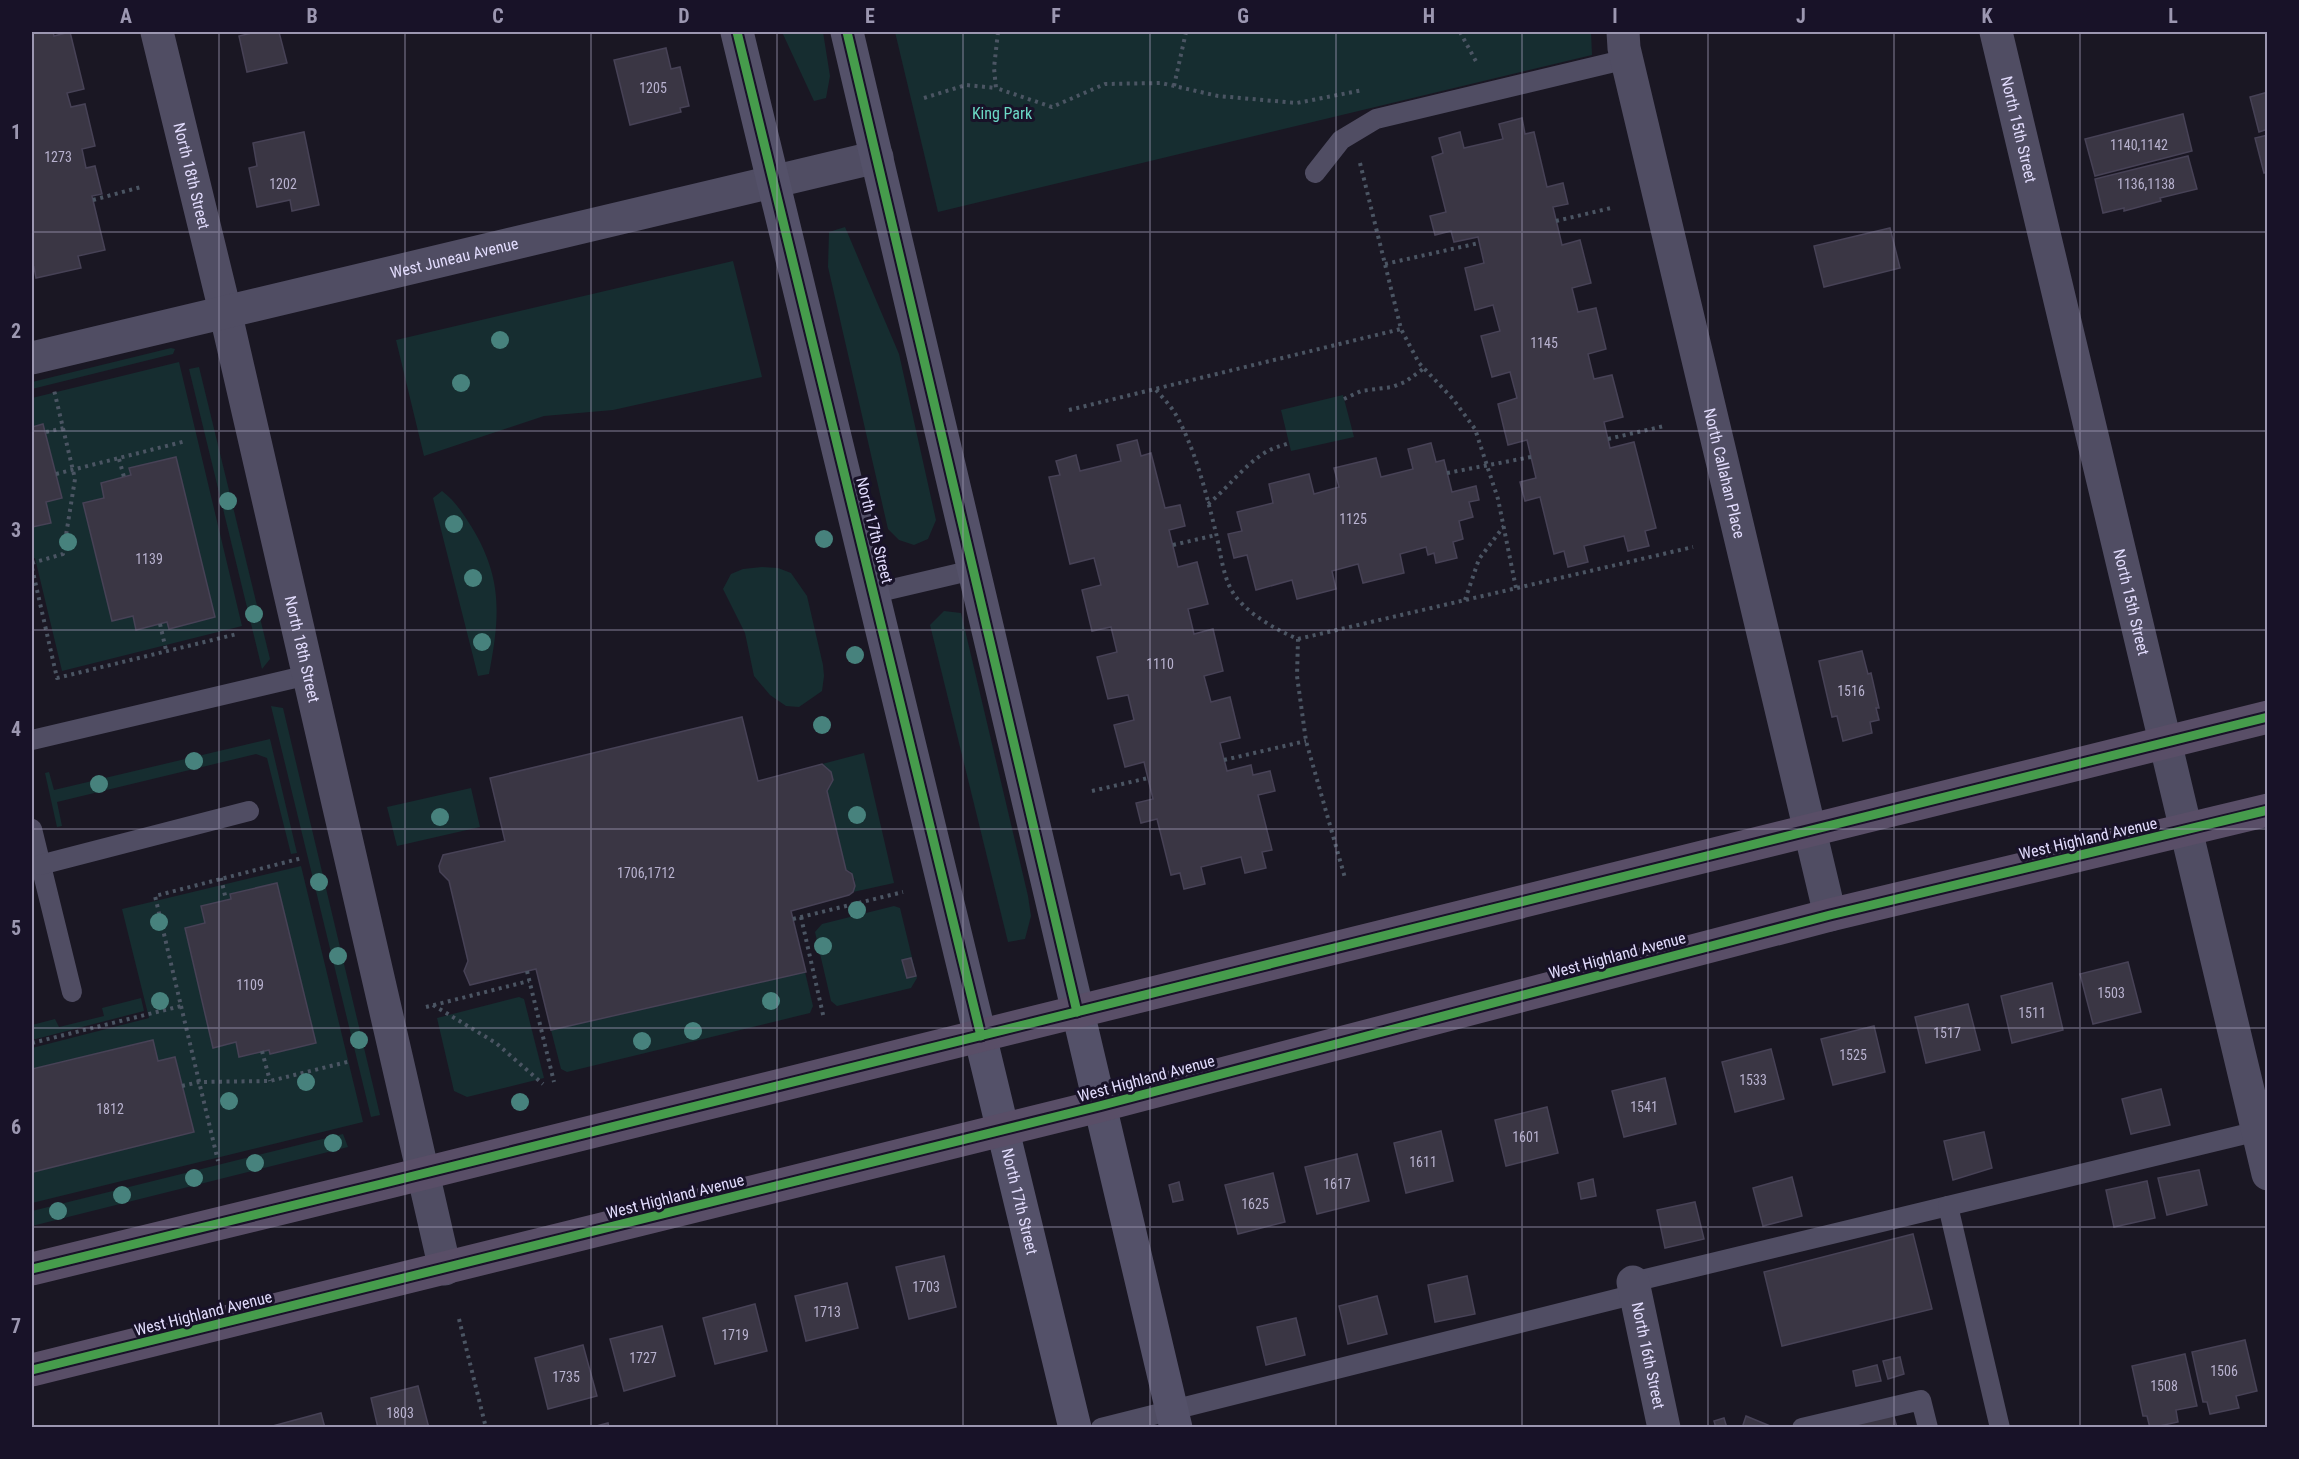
<svg xmlns="http://www.w3.org/2000/svg" width="2299" height="1459" font-family="'Roboto Condensed',sans-serif">
  <style>
    .green { fill: #162d30; fill-rule: evenodd }
    .building { fill: #3a3644; stroke: #474256; stroke-width: 1.5 }
    .lines { fill: none; stroke-linecap: round; stroke-linejoin: round }
    .path { stroke: #4b5563; stroke-width: 4; stroke-dasharray: 3 4.5; stroke-linecap: butt }
    .lane { stroke: #504d63; stroke-width: 20 }
    .street { stroke: #504d63; stroke-width: 33 }
    .secondary { stroke: #545169; stroke-width: 33 }
    .primary { stroke: #594e67; stroke-width: 33 }
    .cycleway-casing { stroke: #181228; stroke-width: 13 }
    .cycleway { stroke: #469c4c; stroke-width: 9 }
    .tree { fill: #47827d }
    .grid { fill: none; stroke: #9c97b1; stroke-width: 1.5; stroke-opacity: 0.55 }
    .labels { text-anchor: middle; stroke-width: 6; stroke-linejoin: round; paint-order: stroke }
    .number-label { font-size: 14px; fill: #b8b2cf }
    .park-label { font-size: 16px; fill: #6bd9c6; stroke: #181228 }
    .street-label { font-size: 16px; fill: #e2dcfd; stroke: #181228 }
    .neatline { fill: none; stroke: #9c97b1; stroke-width: 2 }
    .grid-label { font-size: 20px; text-anchor: middle; font-weight: bold; fill: #9c97b1 }
  </style>
  <rect width="100%" height="100%" fill="#1a1723"/>
  <!-- green -->
  <g class="green">
    <path d="M782 32H823L830 76 826 98 814 101Z"/>
    <path d="M895 32H1591L1592 55 938 212Z"/>
    <path d="M845 227 899 354 936 520 928 539 914 545 899 540 888 529 828 267 829 232Z"/>
    <path d="M733 261 762 377 613 410 544 416 424 456 396 340Z"/>
    <path d="M171 348 175 349 173 354 32 389V382Z"/>
    <path d="M179 362 242 626 62 671 35 558 32 559V527L51 523 46 502 62 497 43 424 32 427V398ZM176 457 215 617 167 622 136 629 133 616 112 621 83 503 104 498 101 483 131 475 129 468Z"/>
    <path d="M199 367 270 659 262 669 189 369Z"/>
    <path d="M1343 395 1354 437 1291 451 1281 410Z"/>
    <path d="M442 491C455 501 462 512 471 526 503 578 500 616 489 674L478 676 433 498Z"/>
    <path d="M762 567 778 568 791 573 807 596 823 665 824 676 822 691 799 707 786 706 770 695 754 676 745 633 723 589 731 574 743 569Z"/>
    <path d="M944 611 961 613 1028 896 1031 916 1025 939 1008 942 930 625Z"/>
    <path d="M271 706 283 708 380 1115 371 1117Z"/>
    <path d="M270 739 297 853 291 854 267 758 256 754 57 802 62 826 57 827 45 773 49 772 54 790Z"/>
    <path d="M864 753 894 883 853 892 855 880 850 871 846 870 827 791C833 779 834 771 822 764Z"/>
    <path d="M471 788 480 827 397 846 387 807Z"/>
    <path d="M301 866 363 1122 32 1203V1164L34 1172 194 1132 175 1057 158 1061 152 1040 32 1069V1048L149 1018 122 909ZM277 883 316 1043 271 1054 269 1050 239 1057 236 1042 213 1048 185 929 205 923 201 906 231 899 230 894Z"/>
    <path d="M894 906 900 908 917 978 911 988 837 1006 831 1001 815 932 822 924Z"/>
    <path d="M805 972 813 1006 810 1013 567 1072 561 1069 551 1030Z"/>
    <path d="M519 997 524 999 544 1078 467 1097 454 1091 437 1018Z"/>
    <path d="M141 998 144 1011 32 1040V1025L55 1019 59 1027 104 1016 102 1008Z"/>
    <path d="M343 1134 348 1147 32 1226V1211Z"/>
  </g>
  <!-- building -->
  <g class="building">
    <path d="M32 32H53L54 36 70 32 84 89 67 93 71 107 85 104 95 146 82 149 86 168 95 166 102 194 92 196 105 250 78 256 81 268 36 278 34 267 32 268Z"/>
    <path d="M256 32H279L287 63 247 72 239 36Z"/>
    <path d="M666 48 671 69 680 67 689 106 680 108 681 112 630 125 614 60Z"/>
    <path d="M2268 92V129L2259 132 2250 97Z"/>
    <path d="M2183 114 2192 151 2095 176 2085 139Z"/>
    <path d="M1522 118 1525 134 1534 132 1547 187 1563 183 1568 204 1553 207 1562 245 1580 240 1591 283 1572 288 1578 312 1596 308 1606 349 1588 354 1594 379 1612 375 1623 417 1604 422 1610 448 1634 442 1656 528 1645 531 1649 546 1628 551 1624 536 1584 546 1588 562 1568 567 1564 551 1554 554 1540 497 1525 501 1520 482 1536 478 1527 440 1508 445 1498 404 1517 398 1510 372 1492 377 1481 336 1500 331 1493 305 1475 310 1465 268 1484 263 1478 237 1454 242 1451 231 1435 235 1430 216 1446 212 1432 157 1443 153 1439 138 1460 132 1464 148 1503 139 1499 124Z"/>
    <path d="M304 132 319 205 292 211 290 200 257 207 249 168 257 166 253 143Z"/>
    <path d="M2268 135V172L2264 173 2255 138Z"/>
    <path d="M2188 156 2197 189 2160 198 2161 201 2124 211V208L2103 213 2095 179Z"/>
    <path d="M1890 228 1900 268 1824 287 1814 246Z"/>
    <path d="M43 424 62 498 46 502 51 523 32 527V427Z"/>
    <path d="M1137 440 1141 456 1151 453 1165 508 1180 505 1185 526 1169 530 1178 567 1197 562 1208 604 1188 609 1194 634 1213 629 1223 671 1204 676 1211 702 1230 697 1240 738 1220 743 1227 771 1251 765 1253 775 1270 771 1275 791 1258 795 1272 850 1262 852 1266 868 1245 873 1241 857 1201 867 1205 884 1184 889 1180 873 1171 875 1157 819 1141 823 1136 803 1153 799 1144 762 1125 767 1114 725 1134 720 1128 695 1108 699 1097 657 1117 652 1111 627 1092 631 1082 590 1101 585 1094 558 1070 564 1049 477 1060 475 1056 461 1076 455 1080 471 1121 461 1117 445Z"/>
    <path d="M1431 443 1436 462 1444 460 1452 492 1476 486 1479 500 1469 502 1473 517 1459 521 1463 539 1453 542 1457 558 1436 563 1434 553 1428 555 1426 547 1400 554 1404 573 1363 583 1358 564 1332 571 1336 589 1297 599 1292 580 1256 590 1247 555 1234 558 1228 534 1242 531 1237 512 1273 503 1269 484 1309 474 1314 494 1339 487 1334 468 1376 458 1381 477 1413 469 1408 449Z"/>
    <path d="M176 457 215 617 169 629 167 622 136 630 133 616 112 621 83 503 104 498 101 483 131 475 129 468Z"/>
    <path d="M1862 651 1868 674 1871 673 1879 708H1876L1879 720 1870 722 1872 733 1843 741 1837 716 1832 717 1819 661Z"/>
    <path d="M742 717 758 781 822 764 831 772 833 780 827 791 846 870 852 874 855 886 853 892 849 895 791 911 806 972 551 1030 536 969 470 985 464 971 468 961 449 881 440 872 439 866 443 855 505 841 490 778Z"/>
    <path d="M277 883 316 1043 270 1054 269 1050 239 1057 236 1042 213 1048 185 928 205 923 201 906 231 899 230 894Z"/>
    <path d="M911 958 916 976 907 978 902 960Z"/>
    <path d="M2128 962 2141 1012 2093 1024 2080 974Z"/>
    <path d="M2052 983 2063 1030 2012 1043 2001 996Z"/>
    <path d="M1968 1004 1980 1050 1926 1063 1915 1017Z"/>
    <path d="M1874 1026 1885 1072 1833 1085 1821 1039Z"/>
    <path d="M153 1040 158 1061 175 1057 194 1132 33 1172 32 1164V1069Z"/>
    <path d="M1771 1049 1784 1099 1735 1112 1722 1062Z"/>
    <path d="M1665 1078 1676 1124 1624 1137 1612 1091Z"/>
    <path d="M2161 1089 2170 1125 2131 1134 2122 1099Z"/>
    <path d="M1547 1107 1558 1153 1506 1166 1495 1120Z"/>
    <path d="M1441 1131 1453 1181 1406 1193 1394 1143Z"/>
    <path d="M1984 1132 1992 1168 1953 1180 1944 1141Z"/>
    <path d="M1357 1154 1369 1201 1317 1214 1305 1167Z"/>
    <path d="M2199 1170 2207 1205 2167 1215 2158 1178Z"/>
    <path d="M1273 1173 1285 1222 1238 1234 1225 1185Z"/>
    <path d="M1792 1177 1802 1216 1763 1226 1753 1188Z"/>
    <path d="M1593 1179 1596 1196 1581 1199 1578 1183Z"/>
    <path d="M2147 1181 2155 1218 2114 1227 2106 1190Z"/>
    <path d="M1179 1182 1183 1200 1173 1202 1169 1185Z"/>
    <path d="M1695 1202 1704 1239 1665 1248 1657 1210Z"/>
    <path d="M1913 1234 1932 1309 1782 1346 1764 1272Z"/>
    <path d="M944 1256 956 1307 909 1319 896 1267Z"/>
    <path d="M1467 1276 1475 1314 1435 1322 1428 1285Z"/>
    <path d="M847 1283 858 1328 806 1341 795 1296Z"/>
    <path d="M1377 1296 1387 1334 1348 1344 1339 1306Z"/>
    <path d="M755 1304 767 1351 715 1364 703 1318Z"/>
    <path d="M1296 1318 1305 1355 1266 1365 1257 1327Z"/>
    <path d="M662 1326 675 1376 624 1391 610 1339Z"/>
    <path d="M2245 1340 2257 1391 2236 1396 2239 1408 2210 1414 2207 1402H2203L2192 1352Z"/>
    <path d="M583 1345 597 1396 548 1409 535 1358Z"/>
    <path d="M2185 1354 2197 1406 2176 1410 2178 1422 2150 1428 2147 1416H2143L2132 1366Z"/>
    <path d="M1900 1357 1904 1374 1888 1379 1883 1361Z"/>
    <path d="M1877 1365 1881 1381 1856 1386 1853 1371Z"/>
    <path d="M418 1386 429 1428H378L371 1398Z"/>
    <path d="M321 1413 325 1428 269 1427Z"/>
    <path d="M1893 1413 1897 1428H1835Z"/>
    <path d="M1746 1416 1775 1428H1742Z"/>
    <path d="M1724 1418 1727 1428H1716L1714 1421Z"/>
    <path d="M608 1423 609 1428H596V1426Z"/>
  </g>
  <g class="lines">
    <!-- path -->
    <g class="path">
      <path d="M998 32 994 68 996 88 1052 107 1105 84 1161 83 1218 96 1297 103 1363 90"/>
      <path d="M1460 32 1478 65"/>
      <path d="M1174 86 1186 32"/>
      <path d="M924 98 966 85 996 88"/>
      <path d="M1360 163 1401 329 1419 363 1453 399 1475 429 1498 499 1516 588"/>
      <path d="M93 200 141 187"/>
      <path d="M1556 221 1611 208"/>
      <path d="M1385 264 1479 243"/>
      <path d="M1156 390C1163 398 1171 406 1176 415 1196 451 1206 493 1216 533 1220 550 1223 576 1232 591 1244 612 1276 630 1298 639L1297 676 1306 741 1345 878"/>
      <path d="M1344 399 1361 391 1392 387 1405 382 1423 369"/>
      <path d="M1069 410 1401 329"/>
      <path d="M46 432 64 428"/>
      <path d="M1608 439 1664 426"/>
      <path d="M119 459 124 477"/>
      <path d="M1447 473 1531 457"/>
      <path d="M56 474 186 441"/>
      <path d="M1208 504C1228 488 1244 465 1266 452 1273 448 1281 446 1289 443"/>
      <path d="M1173 545 1216 535"/>
      <path d="M32 563 63 554 75 479 54 390"/>
      <path d="M32 568 57 678 237 634"/>
      <path d="M1465 600 1479 559 1504 526"/>
      <path d="M160 624 166 650"/>
      <path d="M1298 639 1693 547"/>
      <path d="M1224 760 1306 741"/>
      <path d="M1092 791 1148 778"/>
      <path d="M221 878 226 900"/>
      <path d="M801 917 824 1019"/>
      <path d="M793 919 903 892"/>
      <path d="M527 971 554 1082"/>
      <path d="M433 1005 496 1043 543 1084"/>
      <path d="M181 1006 218 1161"/>
      <path d="M426 1007 529 981"/>
      <path d="M32 1043 181 1006 155 896 302 858"/>
      <path d="M262 1051 270 1081"/>
      <path d="M182 1086 199 1082 270 1081 351 1061"/>
      <path d="M459 1319 486 1428"/>
    </g>
    <!-- lane -->
    <g class="lane">
      <path d="M1315 173 1341 140 1376 119 1627 59"/>
      <path d="M875 593 973 570"/>
      <path d="M32 740 308 675"/>
      <path d="M32 829 72 992"/>
      <path d="M40 865 249 811"/>
      <path d="M1633 1282 1948 1206"/>
      <path d="M1101 1428 1636 1294"/>
      <path d="M1802 1428 1921 1400 1928 1428"/>
      <path d="M2000 1428 1948 1206 2258 1131"/>
    </g>
    <!-- street -->
    <g class="street">
      <path id="s1" d="M157 32 225 311 445 1269"/>
      <path id="s2" d="M1623 32 1624 48 1830 915"/>
      <path id="s3" d="M1996 32 2268 1174"/>
      <path id="s4" d="M32 358 877 157"/>
      <path id="s5" d="M1633 1282 1664 1428"/>
    </g>
    <!-- secondary -->
    <g class="secondary">
      <path id="s6" d="M737 32 1075 1428"/>
      <path d="M847 32 1176 1428"/>
    </g>
    <!-- primary -->
    <g class="primary">
      <path d="M32 1269 381 1184 2268 717"/>
      <path d="M32 1370 1099 1106 1830 915 2268 810"/>
    </g>
    <!-- cycleway casing -->
    <g class="cycleway-casing">
      <g id="cycleway">
        <path d="M737 32 981 1036"/>
        <path d="M847 32 1077 1012"/>
        <path d="M32 1269 381 1184 2268 717"/>
        <path d="M32 1370 1099 1106 1830 915 2268 810"/>
      </g>
    </g>
    <!-- cycleway -->
    <use href="#cycleway" class="cycleway"/>
  </g>
  <!-- trees -->
  <g class="tree">
    <circle cx="500" cy="340" r="9"/>
    <circle cx="461" cy="383" r="9"/>
    <circle cx="228" cy="501" r="9"/>
    <circle cx="454" cy="524" r="9"/>
    <circle cx="824" cy="539" r="9"/>
    <circle cx="68" cy="542" r="9"/>
    <circle cx="473" cy="578" r="9"/>
    <circle cx="254" cy="614" r="9"/>
    <circle cx="482" cy="642" r="9"/>
    <circle cx="855" cy="655" r="9"/>
    <circle cx="822" cy="725" r="9"/>
    <circle cx="194" cy="761" r="9"/>
    <circle cx="99" cy="784" r="9"/>
    <circle cx="857" cy="815" r="9"/>
    <circle cx="440" cy="817" r="9"/>
    <circle cx="319" cy="882" r="9"/>
    <circle cx="857" cy="910" r="9"/>
    <circle cx="159" cy="922" r="9"/>
    <circle cx="823" cy="946" r="9"/>
    <circle cx="338" cy="956" r="9"/>
    <circle cx="160" cy="1001" r="9"/>
    <circle cx="771" cy="1001" r="9"/>
    <circle cx="693" cy="1031" r="9"/>
    <circle cx="359" cy="1040" r="9"/>
    <circle cx="642" cy="1041" r="9"/>
    <circle cx="306" cy="1082" r="9"/>
    <circle cx="229" cy="1101" r="9"/>
    <circle cx="520" cy="1102" r="9"/>
    <circle cx="333" cy="1143" r="9"/>
    <circle cx="255" cy="1163" r="9"/>
    <circle cx="194" cy="1178" r="9"/>
    <circle cx="122" cy="1195" r="9"/>
    <circle cx="58" cy="1211" r="9"/>
  </g>
  <!-- grid -->
  <path class="grid" d="M219 32V1428M405 32V1428M591 32V1428M777 32V1428M963 32V1428M1150 32V1428M1336 32V1428M1522 32V1428M1708 32V1428M1894 32V1428M2080 32V1428M32 232H2268M32 431H2268M32 630H2268M32 829H2268M32 1028H2268M32 1227H2268"/>
  <g class="labels">
    <!-- number labels -->
    <g class="number-label">
      <text x="653" y="93">1205</text>
      <text x="2139" y="150">1140,1142</text>
      <text x="58" y="162">1273</text>
      <text x="283" y="189">1202</text>
      <text x="2146" y="189">1136,1138</text>
      <text x="1544" y="348">1145</text>
      <text x="1353" y="524">1125</text>
      <text x="149" y="564">1139</text>
      <text x="1160" y="669">1110</text>
      <text x="1851" y="696">1516</text>
      <text x="646" y="878">1706,1712</text>
      <text x="250" y="990">1109</text>
      <text x="2111" y="998">1503</text>
      <text x="2032" y="1018">1511</text>
      <text x="1947" y="1038">1517</text>
      <text x="1853" y="1060">1525</text>
      <text x="1753" y="1085">1533</text>
      <text x="1644" y="1112">1541</text>
      <text x="110" y="1114">1812</text>
      <text x="1526" y="1142">1601</text>
      <text x="1423" y="1167">1611</text>
      <text x="1337" y="1189">1617</text>
      <text x="1255" y="1209">1625</text>
      <text x="926" y="1292">1703</text>
      <text x="827" y="1317">1713</text>
      <text x="735" y="1340">1719</text>
      <text x="643" y="1363">1727</text>
      <text x="2224" y="1376">1506</text>
      <text x="566" y="1382">1735</text>
      <text x="2164" y="1391">1508</text>
      <text x="400" y="1418">1803</text>
    </g>
    <!-- park labels -->
    <g class="park-label">
      <text x="1002" y="119">King Park</text>
    </g>
    <!-- street labels -->
    <g class="street-label">
      <text dy="6" stroke="none"><textPath href="#s3" startOffset="100">North 15th Street</textPath></text>
      <text dy="6" stroke="none"><textPath href="#s1" startOffset="148">North 18th Street</textPath></text>
      <text dy="6" stroke="none"><textPath href="#s4" startOffset="434">West Juneau Avenue</textPath></text>
      <text dy="6" stroke="none"><textPath href="#s2" startOffset="453">North Callahan Place</textPath></text>
      <text transform="translate(875 530) rotate(76)" y="6">North 17th Street</text>
      <text dy="6" stroke="none"><textPath href="#s3" startOffset="586">North 15th Street</textPath></text>
      <text dy="6" stroke="none"><textPath href="#s1" startOffset="634">North 18th Street</textPath></text>
      <text transform="translate(2088 838) rotate(-13)" y="6">West Highland Avenue</text>
      <text transform="translate(1617 955) rotate(-15)" y="6">West Highland Avenue</text>
      <text transform="translate(1146 1078) rotate(-15)" y="6">West Highland Avenue</text>
      <text transform="translate(675 1196) rotate(-14)" y="6">West Highland Avenue</text>
      <text dy="6" stroke="none"><textPath href="#s6" startOffset="1203">North 17th Street</textPath></text>
      <text transform="translate(203 1313) rotate(-14)" y="6">West Highland Avenue</text>
      <text dy="6" stroke="none"><textPath href="#s5" startOffset="75">North 16th Street</textPath></text>
    </g>
  </g>
  <!-- border -->
  <rect width="2299" height="1459" fill="none" stroke="#181228" stroke-width="66"/>
  <rect x="33" y="33" width="2233" height="1393" class="neatline"/>
  <g class="grid-label">
    <text x="126" y="23">A</text>
    <text x="312" y="23">B</text>
    <text x="498" y="23">C</text>
    <text x="684" y="23">D</text>
    <text x="870" y="23">E</text>
    <text x="1056" y="23">F</text>
    <text x="1243" y="23">G</text>
    <text x="1429" y="23">H</text>
    <text x="1615" y="23">I</text>
    <text x="1801" y="23">J</text>
    <text x="1987" y="23">K</text>
    <text x="2173" y="23">L</text>
    <text x="16" y="139">1</text>
    <text x="16" y="338">2</text>
    <text x="16" y="537">3</text>
    <text x="16" y="736">4</text>
    <text x="16" y="935">5</text>
    <text x="16" y="1134">6</text>
    <text x="16" y="1333">7</text>
  </g>
</svg>
